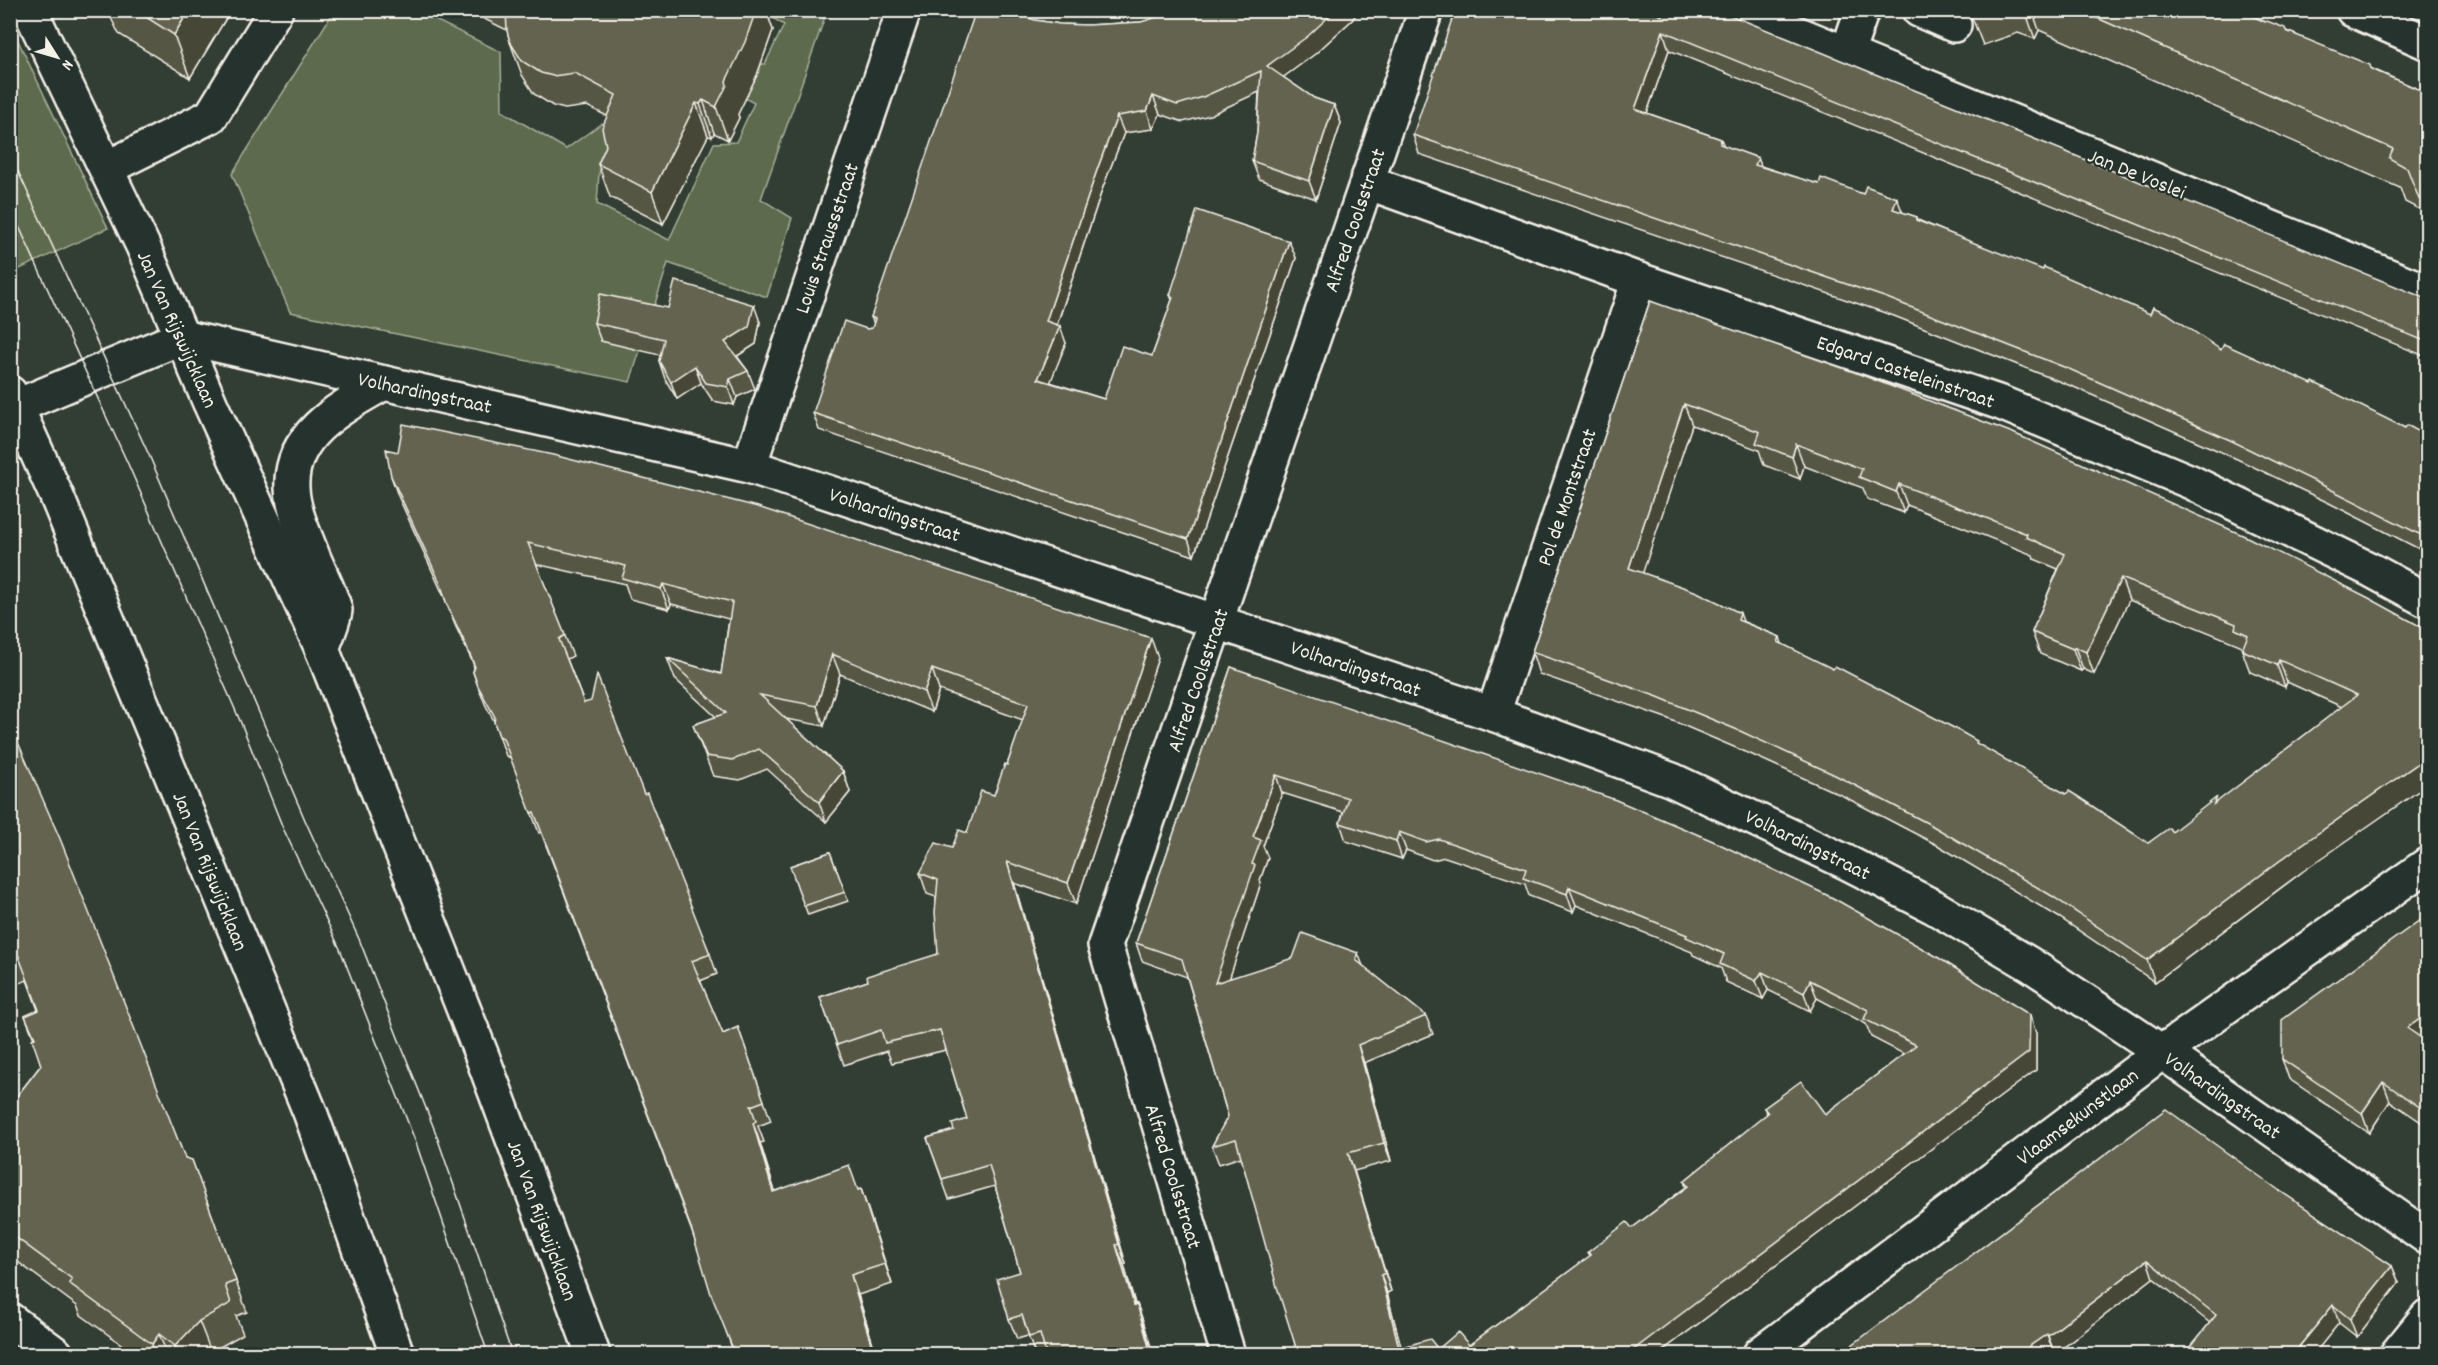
<svg xmlns="http://www.w3.org/2000/svg" width="2438" height="1365" font-family="Dekko,sans-serif">
  <style>
    .green { fill: #5d6b4d; stroke: #a8ae9a; stroke-width: 1.5 }
    .lines { fill: none; stroke-linecap: round; stroke-linejoin: round }
    .minor-casing { stroke: #f4f1e8; stroke-width: 38 }
    .major-casing { stroke: #f4f1e8; stroke-width: 38 }
    .minor { stroke: #26332d; stroke-width: 33 }
    .major { stroke: #26332d; stroke-width: 33 }
    .tram { stroke: #f4f1e8; stroke-width: 1.5 }
    .wall { fill: #565644; stroke: #f4f1e8; stroke-width: 1.5; fill-rule: evenodd }
    .shaded-wall { fill: #464637; stroke: #f4f1e8; stroke-width: 1.5 }
    .building { fill: #64644f; stroke: #f4f1e8; stroke-width: 1.5; fill-rule: evenodd }
    .labels { text-anchor: middle; stroke-width: 4.5; stroke-linejoin: round; paint-order: stroke }
    .street-label { font-size: 21px; fill: #f4f1e8; stroke: #26332d }
  </style>
  <rect width="100%" height="100%" fill="#323d34"/>
  <filter id="ink" filterUnits="userSpaceOnUse"><feTurbulence type="fractalNoise" baseFrequency=".0167" numOctaves="2"/><feDisplacementMap in="SourceGraphic" scale="12" xChannelSelector="R" yChannelSelector="G"/><feConvolveMatrix kernelMatrix="1 2 1 2 8 2 1 2 1" color-interpolation-filters="sRGB"/></filter>
  <g filter="url(#ink)">
    <!-- green -->
    <g class="green">
      <path d="M334 11H441L437 21 501 52 502 111 566 149 602 123 630 135 599 173 597 204 669 240 714 143 736 142 754 103 717 83 731 63 765 64 784 25 762 11H827L761 199 792 218 767 297 668 263 630 382 290 312 232 174Z"/>
      <path d="M10 24 108 228 11 273H10Z"/>
    </g>
    <g class="lines">
      <!-- minor casing -->
      <g class="minor-casing">
        <g id="minor">
          <path d="M1740 10 2428 292"/>
          <path d="M1919 10 1954 25"/>
          <path d="M1847 54 1862 10"/>
          <path d="M107 168 211 116 276 10"/>
          <path d="M1367 182 1639 280 2001 403 2191 482 2371 570 2428 601"/>
          <path d="M10 409 182 337 749 466 1493 714 1672 780 1848 863 1934 907 2031 965 2162 1052 2428 1238"/>
          <path d="M749 466 904 10"/>
          <path d="M322 649C325 640 335 618 335 610 334 601 316 565 312 554 304 533 293 511 292 488 289 433 344 406 384 383"/>
          <path d="M1493 714 1639 280"/>
          <path d="M10 1320 56 1354"/>
          <path d="M1228 1354 1105 945 1426 10"/>
          <path d="M1760 1354 2162 1052 2428 864"/>
          <path d="M2397 1354 2428 1316"/>
        </g>
      </g>
      <!-- major casing -->
      <g class="major-casing">
        <g id="major">
          <path d="M30 10 143 246 210 403 322 649 482 1056 593 1354"/>
          <path d="M2353 10 2428 43"/>
          <path d="M10 393 57 497 310 1112 397 1354"/>
        </g>
      </g>
      <!-- minor -->
      <use href="#minor" class="minor"/>
      <!-- major -->
      <use href="#major" class="major"/>
      <!-- tram -->
      <g class="tram">
        <path d="M10 154 149 455 305 820 359 939 435 1131 512 1354"/>
        <path d="M10 207 128 464 241 723 283 828 340 949 416 1143 488 1354"/>
      </g>
    </g>
    <!-- wall -->
    <g class="wall">
      <path d="M107 10H231L190 78 119 34Z"/>
      <path d="M470 10H766L773 30 757 75 738 114 739 118 728 140 714 133 712 137 708 136 663 224 610 197 598 164 606 146 607 116 587 106 565 109 553 106 534 94 522 75 510 42 507 30 470 12Z"/>
      <path d="M1969 10H2239L2427 93V223L2423 211 2405 202 2400 188 2039 30 2035 39 2018 33 1983 45Z"/>
      <path d="M1662 16 2427 299V357L1669 50 1647 113 1721 139 1724 146 1758 158 1761 166 1917 217 1918 220 2405 428 2427 436V553L2329 503 2237 459 2076 388 1894 316 1419 154 1413 135Z"/>
      <path d="M1035 20 1060 24 1087 25 1141 22 1352 20 1315 54 1283 77 1314 98 1334 105 1341 123 1316 199 1259 179 1252 161 1257 133 1259 92 1210 115 1183 122 1160 114 1153 129 1124 133 1103 187 1057 325 1066 343 1050 382 1104 399 1152 356 1172 300 1170 295 1296 258 1194 556 819 430 813 413 867 329 872 328 874 324 871 317Z"/>
      <path d="M1650 301 2427 630 2302 872 2155 982 2060 918 1939 846 1843 796 1748 753 1666 718 1539 674 1532 652ZM1692 425 1759 450 1764 465 1800 479 1804 466 1863 488 1867 499 1904 513 1907 505 2033 555 2034 559 2058 569 2032 632 2040 654 2081 671 2083 669 2094 674 2129 600 2240 645 2250 672 2285 687 2287 682 2342 707 2219 801 2172 832 2148 843 1979 745 1782 644 1780 637 1744 622 1642 573Z"/>
      <path d="M668 308 760 322 756 344 737 356 748 371 755 389 737 397 734 405 713 401 701 383 677 399 665 379 659 361 660 355 601 341 594 323Z"/>
      <path d="M391 476 1158 658 1076 904 1014 883 1126 1264 1124 1265 1135 1304H1137L1144 1324 1153 1354H1035L1028 1336 1017 1339 1009 1319 1020 1272 995 1186 949 1199 927 1138 954 1130 967 1119 946 1050 892 1063 887 1051 844 1065 820 997 868 981 938 954 936 897 927 894 920 873 952 848 967 833 994 795 1007 765 1023 720 939 690 932 712 840 674 824 726 786 719 843 771 850 792 826 822 767 769 740 780 713 776 693 725 716 717 675 679 667 658 721 674 729 619 671 604 669 609 630 599 625 584 536 564 573 656 567 659 584 703 644 794 710 954 717 974 700 981 723 1034 738 1027 771 1121 758 1126 764 1142 760 1143 775 1191 858 1190 861 1189 892 1284 858 1295 876 1354H734L692 1232 541 832 539 833 511 758 506 756 494 721 486 706 480 692 473 672 474 668 473 663 455 625 445 599 398 496Z"/>
      <path d="M1231 667 2036 1033V1070L1658 1354H1298L1241 1157 1219 1164 1212 1146 1228 1116 1187 977 1142 961 1136 943ZM1282 793 1343 812 1340 823 1346 841 1402 859 1406 850 1433 860 1445 857 1525 884 1529 896 1573 912 1576 905 1692 952 1693 955 1721 968 1726 982 1763 999 1768 990 1810 1011 1817 998 1866 1024 1871 1037 1904 1054 1825 1114 1764 1108 1767 1114 1684 1181 1686 1187 1632 1228 1588 1252 1590 1256 1469 1345 1438 1349 1401 1348 1387 1293 1391 1291 1354 1171 1391 1161 1364 1063 1433 1034 1426 1016 1363 966 1229 979 1261 883 1260 880 1268 858 1263 846Z"/>
      <path d="M10 724 185 1158 192 1160 247 1312 236 1316 243 1334 211 1352 208 1354H135L81 1315 77 1306 10 1256V1105L41 1065 34 1039 25 1016 38 1010 27 980 10 987Z"/>
      <path d="M830 852 848 901 808 915 790 866Z"/>
      <path d="M2427 915V1039L2425 1040 2427 1042V1126L2390 1101 2369 1133 2289 1079 2282 1059Z"/>
      <path d="M2280 1191 2392 1266 2399 1283 2357 1337 2339 1323 2189 1354 2187 1351 2210 1323 2153 1278 2055 1354 2053 1352 2050 1354H1840Z"/>
    </g>
    <!-- shaded-wall -->
    <g class="shaded-wall">
      <path d="M189 10H231L190 78 174 35Z"/>
      <path d="M756 10H766L773 30 757 75 738 114 739 118 728 140 716 107 726 81Z"/>
      <path d="M1336 10H1359L1352 20 1315 54 1274 84 1267 66Z"/>
      <path d="M2025 10H2032L2039 30 2035 39Z"/>
      <path d="M1663 31 1669 50 1642 127 1635 109Z"/>
      <path d="M1153 96 1160 114 1153 129 1147 111Z"/>
      <path d="M703 100 714 133 712 137 700 104Z"/>
      <path d="M696 103 708 136 663 224 652 192Z"/>
      <path d="M1334 105 1341 123 1316 199 1309 181Z"/>
      <path d="M1117 116 1124 133 1103 187 1052 339 1046 321 1097 170Z"/>
      <path d="M1758 158 1765 176 1755 165Z"/>
      <path d="M1897 198 1904 216 1893 209Z"/>
      <path d="M1289 241 1296 258 1194 556 1188 539Z"/>
      <path d="M754 305 760 322 756 344 731 360 725 342Z"/>
      <path d="M1060 326 1066 343 1045 396 1038 379Z"/>
      <path d="M695 366 701 383 677 399 671 382Z"/>
      <path d="M730 379 737 397 734 405 728 387Z"/>
      <path d="M1684 404 1692 425 1637 590 1629 568Z"/>
      <path d="M1796 444 1804 466 1800 479 1792 457Z"/>
      <path d="M1899 484 1907 505 1904 513 1896 492Z"/>
      <path d="M2121 578 2129 600 2094 674 2086 652Z"/>
      <path d="M663 584 671 604 669 609 661 589Z"/>
      <path d="M1740 613 1748 635 1738 620Z"/>
      <path d="M1151 638 1158 658 1076 904 1068 883Z"/>
      <path d="M2075 647 2083 669 2081 671 2073 649Z"/>
      <path d="M832 654 840 674 824 726 817 706Z"/>
      <path d="M2279 660 2287 682 2285 687 2277 665Z"/>
      <path d="M932 669 939 690 932 712 924 692Z"/>
      <path d="M2427 757V785L2302 872 2155 982 2147 960 2294 850Z"/>
      <path d="M843 771 850 792 826 822 819 802Z"/>
      <path d="M1276 775 1282 793 1263 846 1268 858 1260 880 1261 883 1222 1001 1215 983 1253 837Z"/>
      <path d="M1399 832 1406 850 1402 859 1396 841Z"/>
      <path d="M1007 862 1014 883 1126 1264 1119 1244Z"/>
      <path d="M1569 887 1576 905 1573 912 1567 894Z"/>
      <path d="M1358 953 1365 971 1356 960Z"/>
      <path d="M1762 972 1768 990 1763 999 1756 981Z"/>
      <path d="M1810 980 1817 998 1810 1011 1804 993Z"/>
      <path d="M2427 1014V1039L2414 1048 2407 1028Z"/>
      <path d="M2030 1015 2036 1033V1070L1658 1354H1628Z"/>
      <path d="M1358 1045 1364 1063 1391 1161 1384 1143Z"/>
      <path d="M2383 1082 2390 1101 2369 1133 2362 1113Z"/>
      <path d="M753 1123 760 1143 781 1212 773 1192Z"/>
      <path d="M1348 1153 1354 1171 1391 1291 1385 1273Z"/>
      <path d="M861 1189 868 1209 892 1284 885 1264Z"/>
      <path d="M1116 1245 1124 1265 1141 1325 1134 1305Z"/>
      <path d="M2147 1260 2153 1278 2055 1354 2048 1336Z"/>
      <path d="M2392 1266 2399 1283 2357 1337 2350 1319Z"/>
      <path d="M851 1275 858 1295 876 1354H874Z"/>
      <path d="M1381 1275 1387 1293 1403 1354 1399 1348Z"/>
      <path d="M1137 1304 1144 1324 1153 1354H1151Z"/>
      <path d="M2333 1305 2339 1323 2314 1354H2293Z"/>
      <path d="M199 1321 211 1352 208 1354H178L175 1346Z"/>
      <path d="M159 1334 167 1354H155L152 1344Z"/>
      <path d="M2047 1334 2053 1352 2050 1354H2018Z"/>
    </g>
    <!-- building -->
    <g class="building">
      <path d="M135 10H189L174 35Z"/>
      <path d="M506 10H756L745 42 726 81 727 85 716 107 703 100 700 104 696 103 652 192 598 164 606 146 602 128 616 95 575 73 553 76 541 73 522 61 510 42 507 31Z"/>
      <path d="M976 10H1004L1035 20 1060 24 1087 25 1141 22 1180 10H1336L1308 36 1267 66 1314 98 1334 105 1309 181 1252 161 1257 133 1261 71 1203 97 1177 105 1153 96 1147 111 1117 116 1097 170 1046 321 1060 326 1038 379 1104 399 1122 346 1152 356 1173 297 1170 295 1197 210 1289 241 1188 539 813 413 844 321 867 329 872 328 875 319 871 317Z"/>
      <path d="M1455 10H1649L1662 16 1664 10H1718L2427 299V342L1663 31 1635 109 1721 139 1720 144 1758 158 1755 165 1819 184 1821 178 1863 194 1866 186 1897 198 1893 209 1917 217 1916 220 2043 270 2044 267 2150 314 2153 307 2168 314 2221 350 2224 344 2312 384 2313 382 2405 428 2407 425 2427 436V538L2322 485 2230 440 2069 369 1887 298 1413 135Z"/>
      <path d="M2079 10H2239L2265 22 2267 21 2285 28 2286 31 2370 65 2371 69 2427 93V195L2419 199 2407 168 2389 158 2393 149Z"/>
      <path d="M675 281 754 305 749 327 725 342 748 371 730 379 728 387 706 383 695 366 671 382 659 361 664 339 594 323 600 294 668 308Z"/>
      <path d="M1650 301 1854 372 2013 433 2247 537 2367 597 2427 630V757L2294 850 2147 960 2052 896 1931 825 1835 775 1740 731 1658 697 1532 652ZM1684 404 1760 432 1756 443 1792 457 1796 444 1862 469 1859 477 1896 492 1899 484 2027 534 2026 537 2065 554 2032 632 2073 649 2075 647 2086 652 2121 578 2236 624 2235 629 2248 635 2242 650 2277 665 2279 660 2357 695 2214 804 2217 797 2172 832 2169 828 2148 843 2077 796 2069 791 2066 794 1976 743 1977 741 1956 729 1835 666 1833 669 1778 642 1780 637 1738 620 1740 613 1697 592 1629 568Z"/>
      <path d="M403 424 553 455 758 507 1151 638 1068 883 1007 862 1119 1244 1116 1245 1134 1305 1137 1304 1151 1354H1046L1040 1334 1029 1337 1022 1315 1009 1319 997 1279 1020 1272 989 1165 942 1179 927 1138 954 1130 952 1124 967 1119 940 1030 885 1043 881 1030 837 1045 820 997 868 981 867 976 938 954 935 912 938 880 920 873 936 843 952 848 959 830 967 833 981 791 994 795 1005 764 1007 765 1028 704 932 669 924 692 832 654 817 706 760 695 843 771 819 802 759 749 733 760 706 756 693 725 726 713 667 658 721 674 732 602 663 584 661 589 622 578 626 566 528 543 565 635 559 639 584 703 591 701 597 675 644 794 647 793 710 954 692 961 723 1034 738 1027 764 1101 751 1106 756 1121 753 1123 773 1192 849 1165 858 1190 861 1189 885 1264 851 1275 874 1354H735L711 1294 691 1228 534 812 531 813 503 738 499 736 494 722 495 717 478 686 473 672 475 667 465 643 447 605 441 585 391 476 386 449 398 452Z"/>
      <path d="M1231 667 1616 800 1713 841 1833 898 1934 955 2030 1015 2029 1052 1628 1354H1298L1277 1287 1236 1139 1212 1146 1228 1116 1182 959 1136 943ZM1276 775 1348 798 1340 823 1396 841 1399 832 1426 842 1439 839 1526 869 1523 878 1567 894 1569 887 1687 935 1686 937 1724 954 1720 964 1756 981 1762 972 1804 993 1810 980 1868 1010 1864 1019 1916 1045 1825 1114 1801 1081 1764 1108 1768 1113 1684 1181 1688 1186 1632 1228 1627 1222 1588 1252 1591 1255 1469 1345 1458 1332 1438 1349 1430 1339 1399 1348 1381 1275 1385 1273 1348 1153 1384 1143 1358 1045 1426 1016 1356 960 1358 953 1302 933 1293 958 1215 983 1255 865 1252 864 1261 840 1253 837Z"/>
      <path d="M10 724 61 841 185 1158 192 1160 236 1281 225 1285 231 1303 199 1321 175 1346 159 1334 152 1344 69 1283 72 1279 10 1233V1105L41 1065 32 1039 35 1038 25 1016 39 1010 16 949 10 951Z"/>
      <path d="M830 852 845 892 804 906 790 866Z"/>
      <path d="M2427 915V1014L2407 1028 2427 1042V1112L2383 1082 2362 1113 2282 1059V1020Z"/>
      <path d="M2166 1109 2280 1191 2392 1266 2350 1319 2333 1305 2293 1354H2189L2190 1353 2187 1351 2216 1315 2147 1260 2048 1336 2047 1334 2018 1354H1840Z"/>
    </g>
  </g>
  <g class="labels">
    <!-- street labels -->
    <g class="street-label">
      <text transform="translate(2137 173) rotate(22)" y="7">Jan De Voslei</text>
      <text transform="translate(1354 220) rotate(-71)" y="7">Alfred Coolsstraat</text>
      <text transform="translate(826 238) rotate(-71)" y="7">Louis Straussstraat</text>
      <text transform="translate(178 329) rotate(66)" y="7">Jan Van Rijswijcklaan</text>
      <text transform="translate(1906 371) rotate(19)" y="7">Edgard Casteleinstraat</text>
      <text transform="translate(425 392) rotate(12)" y="7">Volhardingstraat</text>
      <text transform="translate(1566 497) rotate(-71)" y="7">Pol de Montstraat</text>
      <text transform="translate(895 514) rotate(18)" y="7">Volhardingstraat</text>
      <text transform="translate(1356 668) rotate(19)" y="7">Volhardingstraat</text>
      <text transform="translate(1197 680) rotate(-71)" y="7">Alfred Coolsstraat</text>
      <text transform="translate(1808 844) rotate(26)" y="7">Volhardingstraat</text>
      <text transform="translate(211 871) rotate(68)" y="7">Jan Van Rijswijcklaan</text>
      <text transform="translate(2223 1095) rotate(35)" y="7">Volhardingstraat</text>
      <text transform="translate(2077 1116) rotate(-37)" y="7">Vlaamsekunstlaan</text>
      <text transform="translate(1174 1176) rotate(73)" y="7">Alfred Coolsstraat</text>
      <text transform="translate(543 1220) rotate(70)" y="7">Jan Van Rijswijcklaan</text>
    </g>
  </g>
  <!-- margin -->
  <rect width="2438" height="1365" fill="none" stroke="#26332d" stroke-width="36"/>
  <rect x="18" y="18" width="2402" height="1329" fill="none" stroke="#f4f1e8" stroke-width="2" filter="url(#ink)"/>
  <!-- north arrow -->
  <g transform="translate(57 57) rotate(127)" stroke="#26332d" stroke-width="4.5" paint-order="stroke">
  <path d="M0-4.5L10 22L0 15L-10 22Z" fill="#f4f1e8"/>
  <text y="-9" font-size="16" font-weight="bold" text-anchor="middle" fill="#f4f1e8">N</text>
  </g>
</svg>
